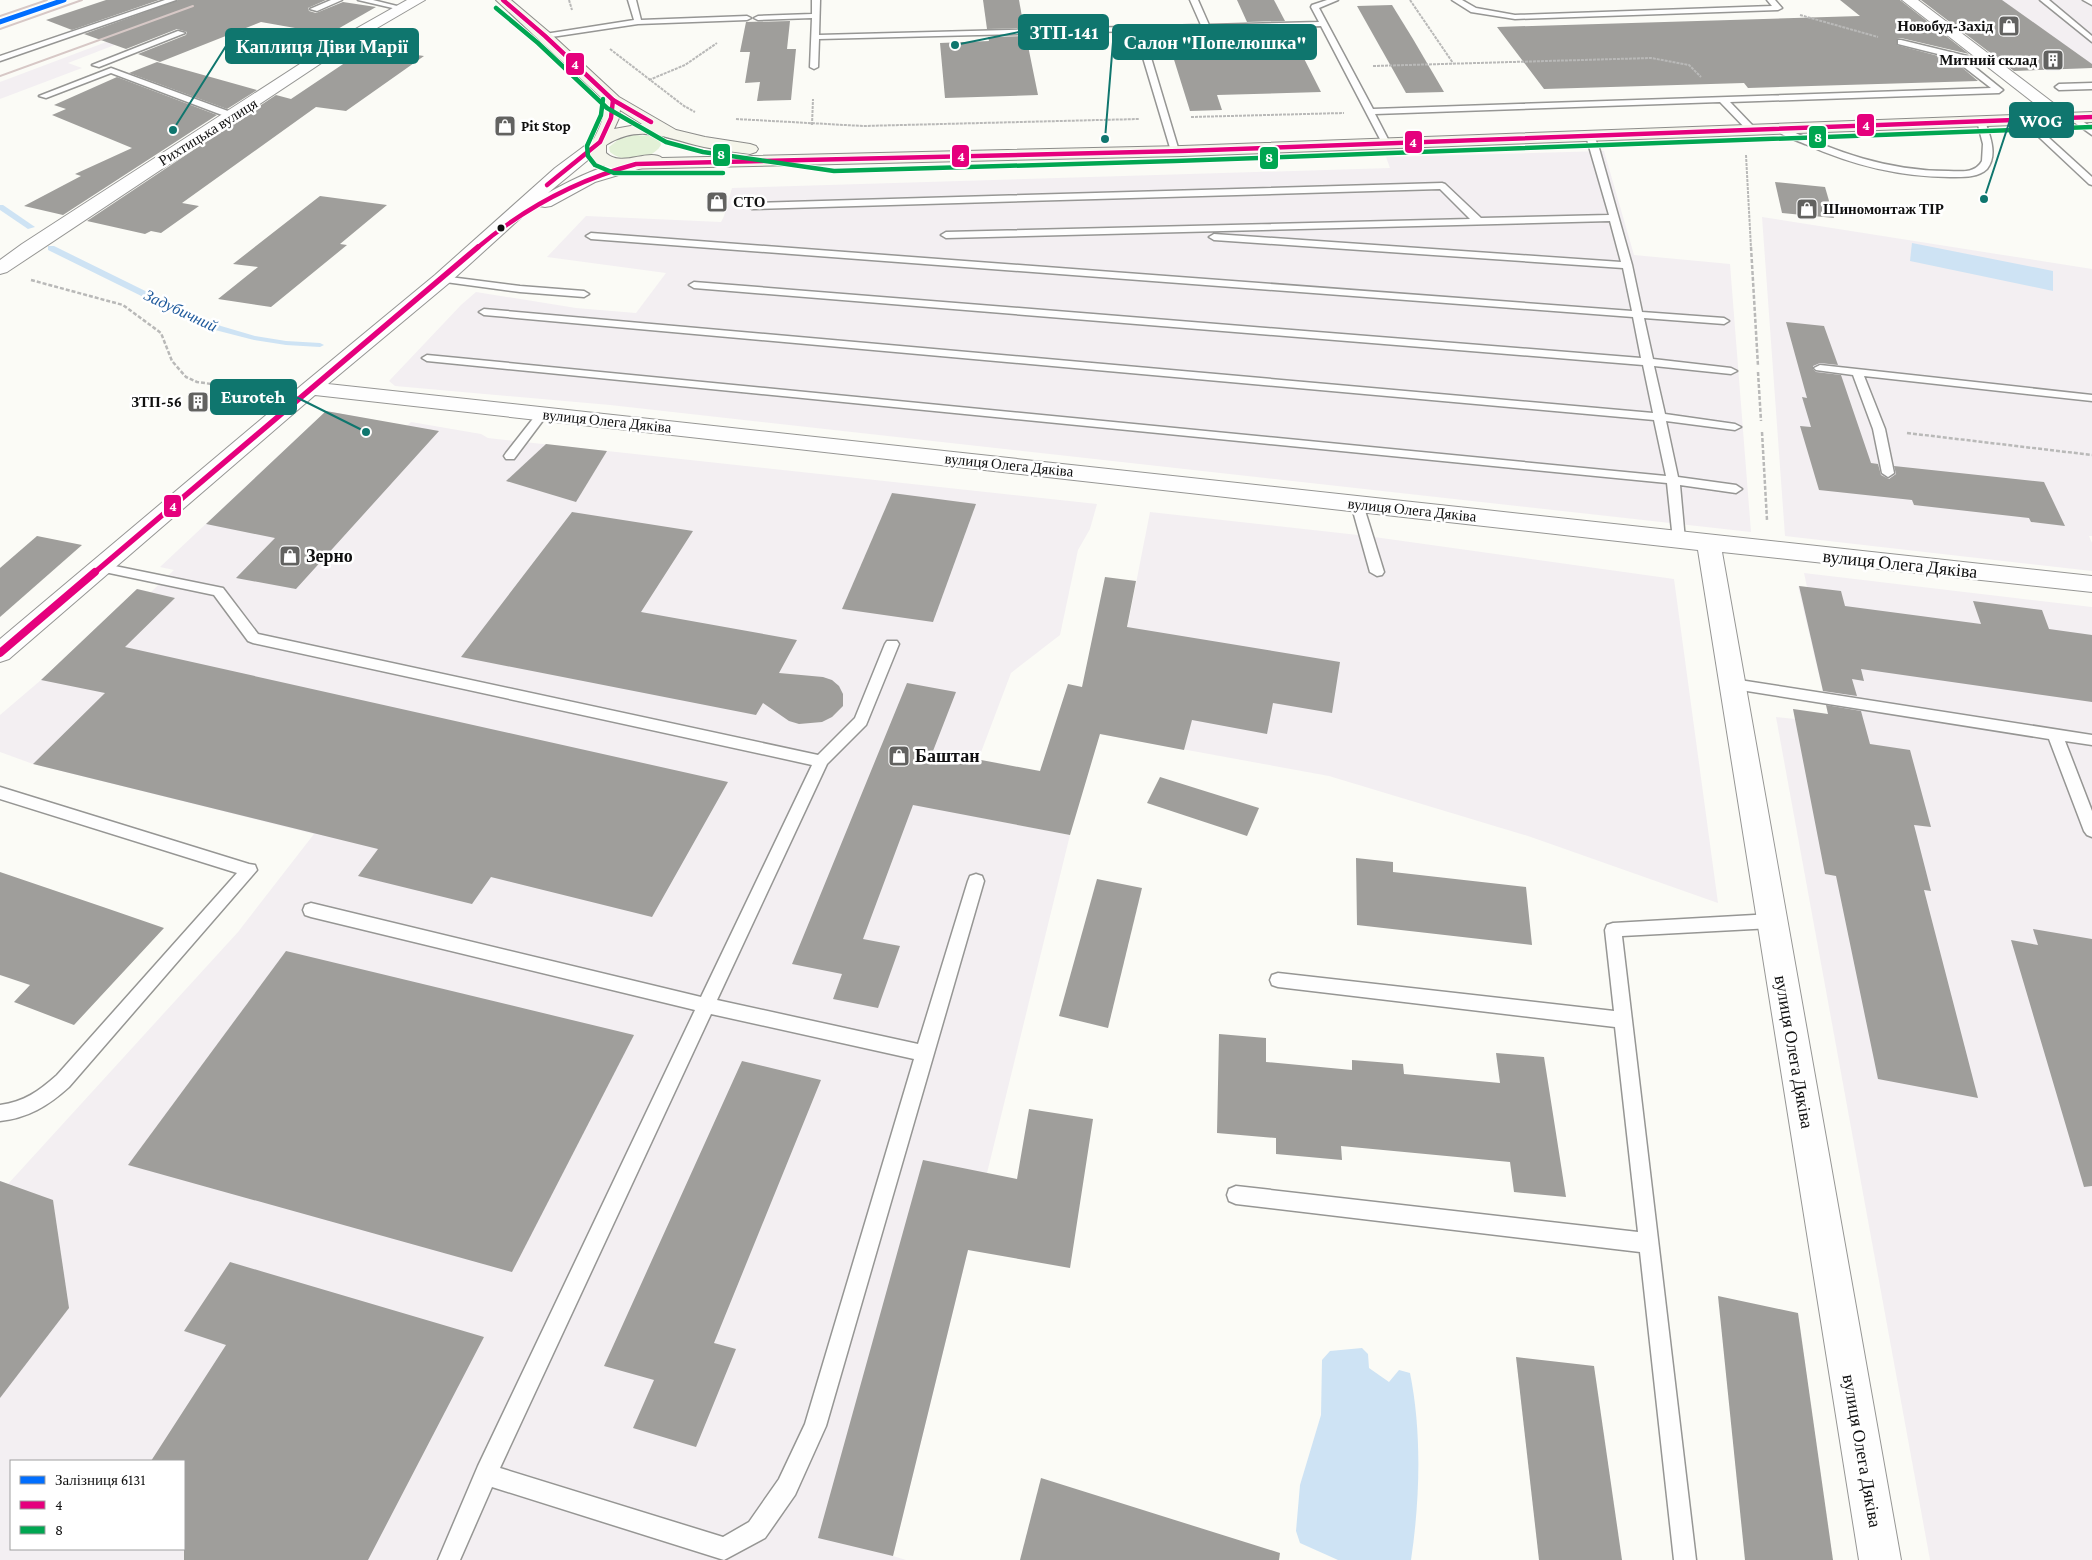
<svg xmlns="http://www.w3.org/2000/svg" width="2092" height="1560" font-family="'Crimson Pro',serif">
  <style>
    .industrial { fill: #f3eff2; fill-rule: evenodd }
    .green { fill: #e3f1d7 }
    .water { fill: #cee3f4 }
    .lines { fill: none; stroke-linecap: round; stroke-linejoin: round }
    .stream { fill: #cee3f4; fill-rule: evenodd }
    .building { fill: #9f9e9b }
    .lane-casing { stroke: #969694; stroke-width: 3 }
    .street-casing { stroke: #969694; stroke-width: 2 }
    .secondary-casing { stroke: #8c8c8a; stroke-width: 2 }
    .path-far1 { stroke: #b9b9b8; stroke-width: 2; stroke-dasharray: 3 1; stroke-linecap: butt }
    .path { stroke: #b9b9b8; stroke-width: 2.5; stroke-dasharray: 4 2; stroke-linecap: butt }
    .lane { fill: #fefefe; fill-rule: evenodd }
    .street { fill: #fefefe; fill-rule: evenodd }
    .secondary { fill: #f5f5eb; fill-rule: evenodd }
    .rail { stroke: #d7c8c6; stroke-width: 2 }
    .bus-1-far2-casing { stroke: #fff; stroke-width: 6 }
    .bus-1-far1-casing { stroke: #fff; stroke-width: 9 }
    .bus-1-casing { stroke: #fff; stroke-width: 11 }
    .bus-2-casing { stroke: #fff; stroke-width: 6 }
    .bus-1-far2 { stroke: #e5007d; stroke-width: 4.5 }
    .bus-1-far1 { stroke: #e5007d; stroke-width: 5.5 }
    .bus-1 { stroke: #e5007d; stroke-width: 8 }
    .bus-2 { stroke: #00a651; stroke-width: 4.5 }
    .rail-1-casing { stroke: #fff; stroke-width: 7 }
    .rail-1 { stroke: #006eff; stroke-width: 5 }
    .bus-dot { fill: #101010; stroke: #fff; stroke-width: 2 }
    .labels { text-anchor: middle; stroke-width: 5; stroke-linejoin: round; paint-order: stroke }
    .far-poi-label { font-size: 15px; font-weight: bold; fill: #101010; stroke: #fff; text-anchor: end }
    .far-street-label { font-size: 15px; fill: #101010; stroke: #fff }
    .far-water-label { font-size: 16px; font-style: italic; fill: #1f5a9c; stroke: #fff }
    .poi-label { font-size: 18px; font-weight: bold; fill: #101010; stroke: #fff; text-anchor: start }
    .street-label { font-size: 18px; fill: #101010; stroke: #fff }
    .leader { fill: none; stroke: #0f766e; stroke-width: 2 }
    .callout-dot { fill: #0f766e; stroke: #fff; stroke-width: 2 }
    .callout { fill: #0f766e; stroke: #0f766e; stroke-width: 2 }
    .callout-label { font-size: 19px; text-anchor: middle; font-weight: bold; fill: #fff }
    .line-badge { stroke: #fff; stroke-width: 2 }
    .badge-label { font-size: 14px; text-anchor: middle; font-weight: bold; fill: #fff }
  </style>
  <rect width="100%" height="100%" fill="#fbfbf6"/>
  <!-- industrial -->
  <g class="industrial">
    <path d="M1938 0H2092V68L2032 70Z"/>
    <path d="M117 38 125 41 68 63 82 68 0 99V82Z"/>
    <path d="M1604 151 1634 255 1730 264 1751 532 610 405 395 386 389 381 461 305 476 292 576 308 636 313 666 273 547 257 586 216 721 222 724 216 732 188 1390 168 1386 157Z"/>
    <path d="M1762 217 2092 269V536H2089L2092 543V571L1785 536Z"/>
    <path d="M326 411 407 426 411 422 481 434 488 438 1097 504 1090 529 1078 550 1060 635 1011 673 958 813 1070 835 893 1556 906 1560H0V1181L8 1184 238 932 314 834 33 764 0 752V715L41 680 137 589 151 592 174 570 160 567ZM11 1461H184V1549H11Z"/>
    <path d="M1150 512 1367 536 1674 579 1718 903 1528 836 1329 776 1100 734 1119 670Z"/>
    <path d="M1804 573 2092 607V1560H1930L1776 717 1795 719 1828 714 1798 586 1807 587Z"/>
  </g>
  <!-- green -->
  <path class="green" d="M633 135 652 136 660 141 661 145C652 161 622 163 610 152L609 147 619 139Z"/>
  <!-- water -->
  <g class="water">
    <path d="M1912 243 2053 271V291L1910 261Z"/>
    <path d="M1362 1348 1368 1354 1369 1368 1389 1382 1399 1370 1410 1373C1422 1432 1420 1500 1411 1560H1338L1300 1543 1296 1531 1300 1485 1321 1415 1322 1360 1330 1351Z"/>
  </g>
  <g class="lines">
    <!-- stream -->
    <g class="stream">
      <path d="M0 205H3L35 227 28 229 0 210Z"/>
      <path d="M48 246H54L194 315 221 326 255 336 286 341 320 343 324 345 320 347 286 345 254 340 215 330 188 319 48 250Z"/>
    </g>
  </g>
  <!-- building -->
  <g class="building">
    <path d="M106 0H159L72 30 46 20Z"/>
    <path d="M178 0H326L308 8 309 11 316 13 343 2 376 7 329 34 261 22 160 62 138 54 186 35 187 32 177 29 126 49 84 34Z"/>
    <path d="M983 0H1019L1024 28 987 29Z"/>
    <path d="M1237 0H1274L1285 21 1247 22Z"/>
    <path d="M1840 0H1900L1969 54 1901 38 1897 39V45L1957 61 1959 65 1978 81 1748 88 1744 83 1544 89 1497 27 1860 16Z"/>
    <path d="M1921 0H2002L2092 64V68L2014 71Z"/>
    <path d="M1392 5 1413 39 1444 92 1406 93 1357 6Z"/>
    <path d="M790 21 787 49H796L791 100 757 101 760 82 745 83 750 52H740L746 22Z"/>
    <path d="M1289 29 1321 92 1217 95 1222 110 1190 111 1166 34Z"/>
    <path d="M1026 36 1038 95 945 98 940 43 989 41 988 37Z"/>
    <path d="M367 48 424 56 346 111 316 107 182 203 199 206 161 233 151 231 145 234 87 221 276 95 291 99Z"/>
    <path d="M157 62 257 90 227 109 129 73Z"/>
    <path d="M117 77 217 115 63 215 24 206 81 176 75 174 132 148 52 115 66 109 54 105Z"/>
    <path d="M1775 182 1825 187 1834 218 1782 213Z"/>
    <path d="M320 196 387 205 340 244 347 245 271 307 218 299 258 267 233 264Z"/>
    <path d="M1786 322 1824 326 1838 365 1820 363 1813 366V369L1816 372 1841 375 1871 463 1878 464 1881 475 1889 479 1896 474 1894 466 2044 482 2065 526 2031 522 2029 518 1914 505 1912 500 1819 490 1800 426 1811 427 1802 397 1807 398Z"/>
    <path d="M326 411 439 431 296 589 236 578 275 538 206 524Z"/>
    <path d="M546 444 607 451 576 502 506 481Z"/>
    <path d="M892 493 976 504 933 622 842 609Z"/>
    <path d="M572 512 693 531 641 612 797 640 779 673 823 677 832 680 839 686 843 694V706L832 717 822 722 799 724 789 721 763 703 756 715 461 657Z"/>
    <path d="M37 536 82 545 0 617V568Z"/>
    <path d="M1105 577 1136 581 1127 627 1340 662 1332 713 1273 703 1267 734 1192 720 1184 750 1100 734 1070 835 913 805 863 939 900 946 878 1008 833 999 842 974 792 964 907 683 956 692 933 751 1040 771 1068 684 1082 687Z"/>
    <path d="M1799 586 1841 591 1845 606 1981 624 1973 601 2042 610 2049 629 2092 635V702L1861 669 1864 681 1852 679 1857 696 1823 691Z"/>
    <path d="M137 589 175 598 125 647 728 782 652 917 491 877 472 904 358 876 378 849 33 764 105 693 41 680Z"/>
    <path d="M1826 705 1861 711 1870 744 1910 750 1931 827 1914 825 1931 891 1924 890 1978 1098 1878 1079 1836 876 1825 874 1793 709 1828 714Z"/>
    <path d="M1160 777 1259 808 1247 836 1147 803Z"/>
    <path d="M1356 858 1393 862V872L1526 887 1532 945 1357 925Z"/>
    <path d="M0 872 106 908 164 928 74 1025 14 1002 30 985 0 975Z"/>
    <path d="M1097 879 1142 888 1108 1028 1059 1016Z"/>
    <path d="M2033 929 2092 939V1186L2084 1187 2011 940 2038 945Z"/>
    <path d="M286 951 634 1035 512 1272 128 1165Z"/>
    <path d="M1219 1034 1266 1038V1062L1352 1070V1060L1403 1064 1404 1074 1500 1083 1496 1053 1544 1057 1566 1197 1514 1192 1510 1162 1341 1146 1342 1160 1276 1154V1138L1217 1133Z"/>
    <path d="M742 1061 821 1080 714 1343 736 1349 696 1447 633 1428 654 1380 604 1366Z"/>
    <path d="M1029 1109 1093 1119 1070 1268 968 1250 893 1556 818 1538 923 1160 1017 1179Z"/>
    <path d="M0 1181 53 1200 69 1308 0 1398Z"/>
    <path d="M230 1262 484 1337 368 1560H184V1461H151L226 1345 184 1331Z"/>
    <path d="M1718 1296 1798 1313 1833 1560H1745Z"/>
    <path d="M1516 1357 1594 1366 1622 1560H1539Z"/>
    <path d="M1041 1478 1280 1553 1279 1560H1020Z"/>
  </g>
  <g class="lines">
    <!-- lane casing -->
    <g class="lane-casing">
      <g id="lane">
        <path d="M165 0H176L0 61V56Z"/>
        <path d="M331 0H342L317 11 310 9Z"/>
        <path d="M358 0H373L405 8 401 10Z"/>
        <path d="M628 0H636L641 20 747 16 751 18 747 20 638 24 545 38 541 36 545 34 634 20Z"/>
        <path d="M812 0H820L819 35 1201 25 1190 0H1198L1209 25 1319 22 1311 7 1312 5 1327 0H1338L1319 8 1373 109 1991 88 1960 64 1958 59 1898 44V40H1901L1996 63V67H1993L1967 61 2003 90 1999 93 1730 102 1755 128 1756 130 1752 133 1749 132 1720 102 1375 114 1390 143 1386 146 1382 143 1321 26 1143 31 1179 151 1175 154 1171 151 1135 31 819 39 818 67 814 69 810 67 812 18 758 20 754 18 758 16 812 14Z"/>
        <path d="M1452 0H1462L1476 8 1515 15 1772 6 1767 0H1775L1782 8 1778 10 1515 19 1471 12Z"/>
        <path d="M2040 0H2049L2092 36V42Z"/>
        <path d="M2083 0H2092V5Z"/>
        <path d="M178 31 185 33 99 67 92 65Z"/>
        <path d="M111 68 236 114 237 116 230 118 111 73 46 98 39 96Z"/>
        <path d="M2092 83V89L2059 90 2055 87 2059 84Z"/>
        <path d="M2074 115 2092 128V135L2071 120V116Z"/>
        <path d="M2026 117 2092 177V185L2089 184 2023 122V118Z"/>
        <path d="M1981 118 1985 121C1990 136 1998 155 1987 169 1978 178 1962 177 1950 177 1899 177 1852 165 1805 144 1795 140 1782 136 1775 129L1782 127C1836 152 1888 171 1948 171 1960 171 1975 174 1982 161L1983 144 1977 121Z"/>
        <path d="M1590 133 1594 136 1599 148 1632 265 1642 312 1724 318 1729 321 1724 324 1644 318 1653 359 1731 368 1737 371 1731 374 1654 366 1665 414 1735 424 1741 427 1735 430 1666 421 1678 477 1736 485 1742 489 1736 493 1680 485 1685 540 1679 544 1673 540 1667 483 427 361 422 358 427 355 1666 476 1654 420 484 315 479 312 484 309 1653 413 1643 365 694 288 689 285 694 282 1641 358 1633 317 591 239 586 236 591 233 1632 311 1623 268 1214 240 1209 237 1214 234 1621 262 1610 221 946 238 941 235 946 232 1470 219 1440 189 752 209 747 206 752 203 1442 183 1445 184 1481 218 1609 215 1586 136Z"/>
        <path d="M442 276 520 286 584 291 589 294 584 297 520 292 438 281V277Z"/>
        <path d="M1820 365 2092 395V401L1864 376 1885 429 1894 473 1888 477 1882 473 1873 429 1853 375 1816 370 1814 368Z"/>
        <path d="M543 410 549 413 547 415 514 459H506L504 456 506 453 539 411Z"/>
        <path d="M1357 500 1363 504 1384 572 1382 575 1377 576 1370 572 1351 504Z"/>
        <path d="M100 563 223 588 258 634 818 755 855 718 885 644 887 641H897L899 644 866 725 827 764 717 1000 918 1044 968 881 970 876 976 874 982 876 984 881 826 1426 795 1495 765 1538 724 1560 492 1487 460 1560H438L478 1466 695 1010 311 917 305 915 303 910 305 905 311 903 701 997 812 765 253 643 248 641 214 595 95 570 94 567ZM711 1014 914 1059 805 1424 779 1479 749 1522 723 1537 500 1468Z"/>
        <path d="M1733 679 2092 735V745L2065 741 2092 811V837L2087 835 2084 831 2049 739 1728 688 1726 684 1728 680Z"/>
        <path d="M0 787 249 864 255 865 257 870 69 1087C48 1106 28 1118 0 1121V1105C24 1102 39 1091 57 1075L237 873 0 799Z"/>
        <path d="M1772 914 1778 916 1780 921 1778 926 1772 928 1622 936 1696 1560H1674L1640 1252 1236 1204 1229 1201 1227 1195 1229 1189 1236 1186 1638 1232 1615 1027 1278 987 1272 985 1270 980 1272 975 1278 973 1614 1011 1605 930 1607 925 1613 923Z"/>
      </g>
    </g>
    <!-- street casing -->
    <g class="street-casing">
      <g id="street">
        <path d="M407 0H425L353 42 7 272 0 274V260L22 244 343 36Z"/>
        <path d="M1902 0H1918L2069 115 2071 118 2069 121H2057Z"/>
        <path d="M600 137 606 139 608 142 606 145 548 193C567 182 620 155 642 160L644 164 642 168 595 182 551 206 545 207 539 206 537 203 449 283 328 384 2092 576V592L1722 552 1901 1560H1859L1698 550 315 395 9 659 0 662V639L303 384 435 275 555 168 594 139Z"/>
      </g>
    </g>
    <!-- secondary casing -->
    <g class="secondary-casing">
      <path id="secondary" d="M496 0H511L550 33 619 97 676 130 705 137 750 144 756 146 758 149 756 152 750 154C735 152 719 150 704 147 667 139 641 123 606 145V153C622 168 649 148 662 158L1182 146 2092 112V122L1182 156 620 169C568 161 596 145 603 117 604 112 604 106 605 101ZM620 110 642 124 614 129 619 118Z"/>
    </g>
    <!-- path-far1 -->
    <g class="path-far1">
      <path d="M569 0 572 10"/>
      <path d="M1410 0 1453 63"/>
      <path d="M1800 15 1878 37"/>
      <path d="M610 49 684 106 695 112"/>
      <path d="M1373 66 1651 58 1689 65 1701 77"/>
      <path d="M649 80 685 65 717 43"/>
      <path d="M1191 117 1344 113"/>
      <path d="M736 119 863 126 1139 119"/>
      <path d="M812 125 813 99"/>
      <path d="M1746 155 1751 248"/>
    </g>
    <!-- path -->
    <g class="path">
      <path d="M1751 247 1758 366"/>
      <path d="M31 280 123 305 161 333 172 361 186 377 197 382 262 391"/>
      <path d="M1758 372 1761 421"/>
      <path d="M1762 432 1767 520"/>
      <path d="M1907 433 2092 455"/>
    </g>
    <!-- lane -->
    <use href="#lane" class="lane"/>
    <!-- street -->
    <use href="#street" class="street"/>
    <!-- secondary -->
    <use href="#secondary" class="secondary"/>
    <!-- rail -->
    <g class="rail">
      <path d="M0 16 47 0"/>
      <path d="M0 29 82 0"/>
      <path d="M0 76 193 6"/>
    </g>
    <!-- bus-1-far2 casing -->
    <g class="bus-1-far2-casing">
      <g id="bus-1-far2">
        <path d="M503 0 545 36 613 100 651 122"/>
        <path d="M547 185 600 142 611 118 613 100"/>
        <path d="M477 248C523 209 577 180 636 164L1182 151 2092 117"/>
      </g>
    </g>
    <!-- bus-1-far1 casing -->
    <g class="bus-1-far1-casing">
      <path id="bus-1-far1" d="M94 573 478 247"/>
    </g>
    <!-- bus-1 casing -->
    <g class="bus-1-casing">
      <path id="bus-1" d="M0 653 95 572"/>
    </g>
    <!-- bus-2 casing -->
    <g class="bus-2-casing">
      <g id="bus-2">
        <path d="M496 8 538 43 607 108 666 142 703 152 834 171 1175 161 2092 127"/>
        <path d="M603 99 601 115 587 146 588 156 595 165 614 173H723"/>
      </g>
    </g>
    <!-- bus-1-far2 -->
    <use href="#bus-1-far2" class="bus-1-far2"/>
    <!-- bus-1-far1 -->
    <use href="#bus-1-far1" class="bus-1-far1"/>
    <!-- bus-1 -->
    <use href="#bus-1" class="bus-1"/>
    <!-- bus-2 -->
    <use href="#bus-2" class="bus-2"/>
    <!-- rail-1 casing -->
    <g class="rail-1-casing">
      <path id="rail-1" d="M0 22 64 0"/>
    </g>
    <!-- rail-1 -->
    <use href="#rail-1" class="rail-1"/>
  </g>
  <!-- icons -->
  <defs>
    <g id="shop-square" transform="scale(1.125)"><rect x="-9" y="-9" width="18" height="18" rx="4" fill="#626260" stroke="#fff"/><path d="M-5-2.5h2.3a2.7 3.5 0 0 1 5.4 0H5L5.5 6h-11ZM-1.5-2.5h3a1.5 2.3 0 0 0-3 0Z" fill="#fff"/></g>
    <g id="building-square" transform="scale(1.125)"><rect x="-9" y="-9" width="18" height="18" rx="4" fill="#626260" stroke="#fff"/><path d="M-4-6H4V6H1V3H-1V6H-4ZM-2.5-4.3h1.7v1.8h-1.7ZM.8-4.3h1.7v1.8H.8ZM-2.5-1h1.7V.8h-1.7ZM.8-1h1.7V.8H.8Z" fill="#fff"/></g>
  </defs>
  <g fill-rule="evenodd">
    <use href="#shop-square" x="2009" y="26"/>
    <use href="#building-square" x="2053" y="60"/>
    <use href="#shop-square" x="505" y="126"/>
    <use href="#shop-square" x="717" y="202"/>
    <use href="#shop-square" x="1807" y="209"/>
    <use href="#building-square" x="198" y="402"/>
    <use href="#shop-square" x="290" y="556"/>
    <use href="#shop-square" x="899" y="756"/>
  </g>
  <!-- markers -->
  <circle class="bus-dot" cx="501" cy="228" r="4.5"/>
  <g class="labels">
    <!-- far-poi labels -->
    <g class="far-poi-label">
      <text x="1993" y="31">Новобуд-Захід</text>
      <text x="2037" y="65">Митний склад</text>
      <text x="521" y="131" text-anchor="start">Pit Stop</text>
      <text x="733" y="207" text-anchor="start">СТО</text>
      <text x="1823" y="214" text-anchor="start">Шиномонтаж ТІР</text>
      <text x="182" y="407">ЗТП-56</text>
    </g>
    <!-- far-street labels -->
    <g class="far-street-label">
      <text transform="translate(208 132) rotate(-32)" y="5">Рихтицька вулиця</text>
      <text transform="translate(607 421) rotate(6)" y="5">вулиця Олега Дяківа</text>
      <text transform="translate(1009 465) rotate(6)" y="5">вулиця Олега Дяківа</text>
      <text transform="translate(1412 510) rotate(6)" y="5">вулиця Олега Дяківа</text>
    </g>
    <!-- far-water labels -->
    <g class="far-water-label">
      <text transform="translate(181 310) rotate(25)" y="6">Задубичний</text>
    </g>
    <!-- poi labels -->
    <g class="poi-label">
      <text x="306" y="562">Зерно</text>
      <text x="915" y="762">Баштан</text>
    </g>
    <!-- street labels -->
    <g class="street-label">
      <text transform="translate(1900 564) rotate(6)" y="6">вулиця Олега Дяківа</text>
      <text transform="translate(1794 1052) rotate(80)" y="6">вулиця Олега Дяківа</text>
      <text transform="translate(1862 1451) rotate(80)" y="6">вулиця Олега Дяківа</text>
    </g>
  </g>
  <!-- callouts -->
  <path class="leader" d="M955 45L1019 32M1105 139L1113 42M173 130L226 46M1984 199L2010 120M366 432L296 397"/>
  <g class="callout-dot">
    <circle cx="955" cy="45" r="5"/>
    <circle cx="1105" cy="139" r="5"/>
    <circle cx="173" cy="130" r="5"/>
    <circle cx="1984" cy="199" r="5"/>
    <circle cx="366" cy="432" r="5"/>
  </g>
  <g class="callout">
    <rect x="1019" y="15" width="89" height="34" rx="5"/>
    <rect x="1113" y="25" width="203" height="34" rx="5"/>
    <rect x="226" y="29" width="192" height="34" rx="5"/>
    <rect x="2010" y="103" width="63" height="34" rx="5"/>
    <rect x="211" y="380" width="85" height="34" rx="5"/>
  </g>
  <g class="callout-label">
    <text x="1064" y="39">ЗТП-141</text>
    <text x="1215" y="49">Салон "Попелюшка"</text>
    <text x="322" y="53">Каплиця Діви Марії</text>
    <text x="2041" y="127">WOG</text>
    <text x="253" y="403">Euroteh</text>
  </g>
  <g class="line-badge">
    <rect x="565" y="52" width="20" height="24" rx="5" fill="#e5007d"/>
    <rect x="1856" y="113" width="19" height="24" rx="5" fill="#e5007d"/>
    <rect x="1808" y="125" width="19" height="24" rx="5" fill="#00a651"/>
    <rect x="1404" y="130" width="19" height="24" rx="5" fill="#e5007d"/>
    <rect x="712" y="143" width="19" height="24" rx="5" fill="#00a651"/>
    <rect x="951" y="144" width="19" height="24" rx="5" fill="#e5007d"/>
    <rect x="1259" y="146" width="20" height="24" rx="5" fill="#00a651"/>
    <rect x="163" y="494" width="19" height="24" rx="5" fill="#e5007d"/>
  </g>
  <g class="badge-label">
    <text x="575" y="69">4</text>
    <text x="1866" y="130">4</text>
    <text x="1818" y="142">8</text>
    <text x="1413" y="147">4</text>
    <text x="721" y="159">8</text>
    <text x="961" y="161">4</text>
    <text x="1269" y="162">8</text>
    <text x="173" y="511">4</text>
  </g>
  <!-- legend -->
  <rect x="10" y="1460" width="175" height="90" fill="#ffffff" stroke="#9f9f9f"/>
  <rect x="20" y="1476" width="25" height="8" fill="#006eff" stroke="#9f9f9f"/>
  <text x="55" y="1485" font-size="15" fill="#101010">Залізниця 6131</text>
  <rect x="20" y="1501" width="25" height="8" fill="#e5007d" stroke="#9f9f9f"/>
  <text x="55" y="1510" font-size="15" fill="#101010">4</text>
  <rect x="20" y="1526" width="25" height="8" fill="#00a651" stroke="#9f9f9f"/>
  <text x="55" y="1535" font-size="15" fill="#101010">8</text>
</svg>
